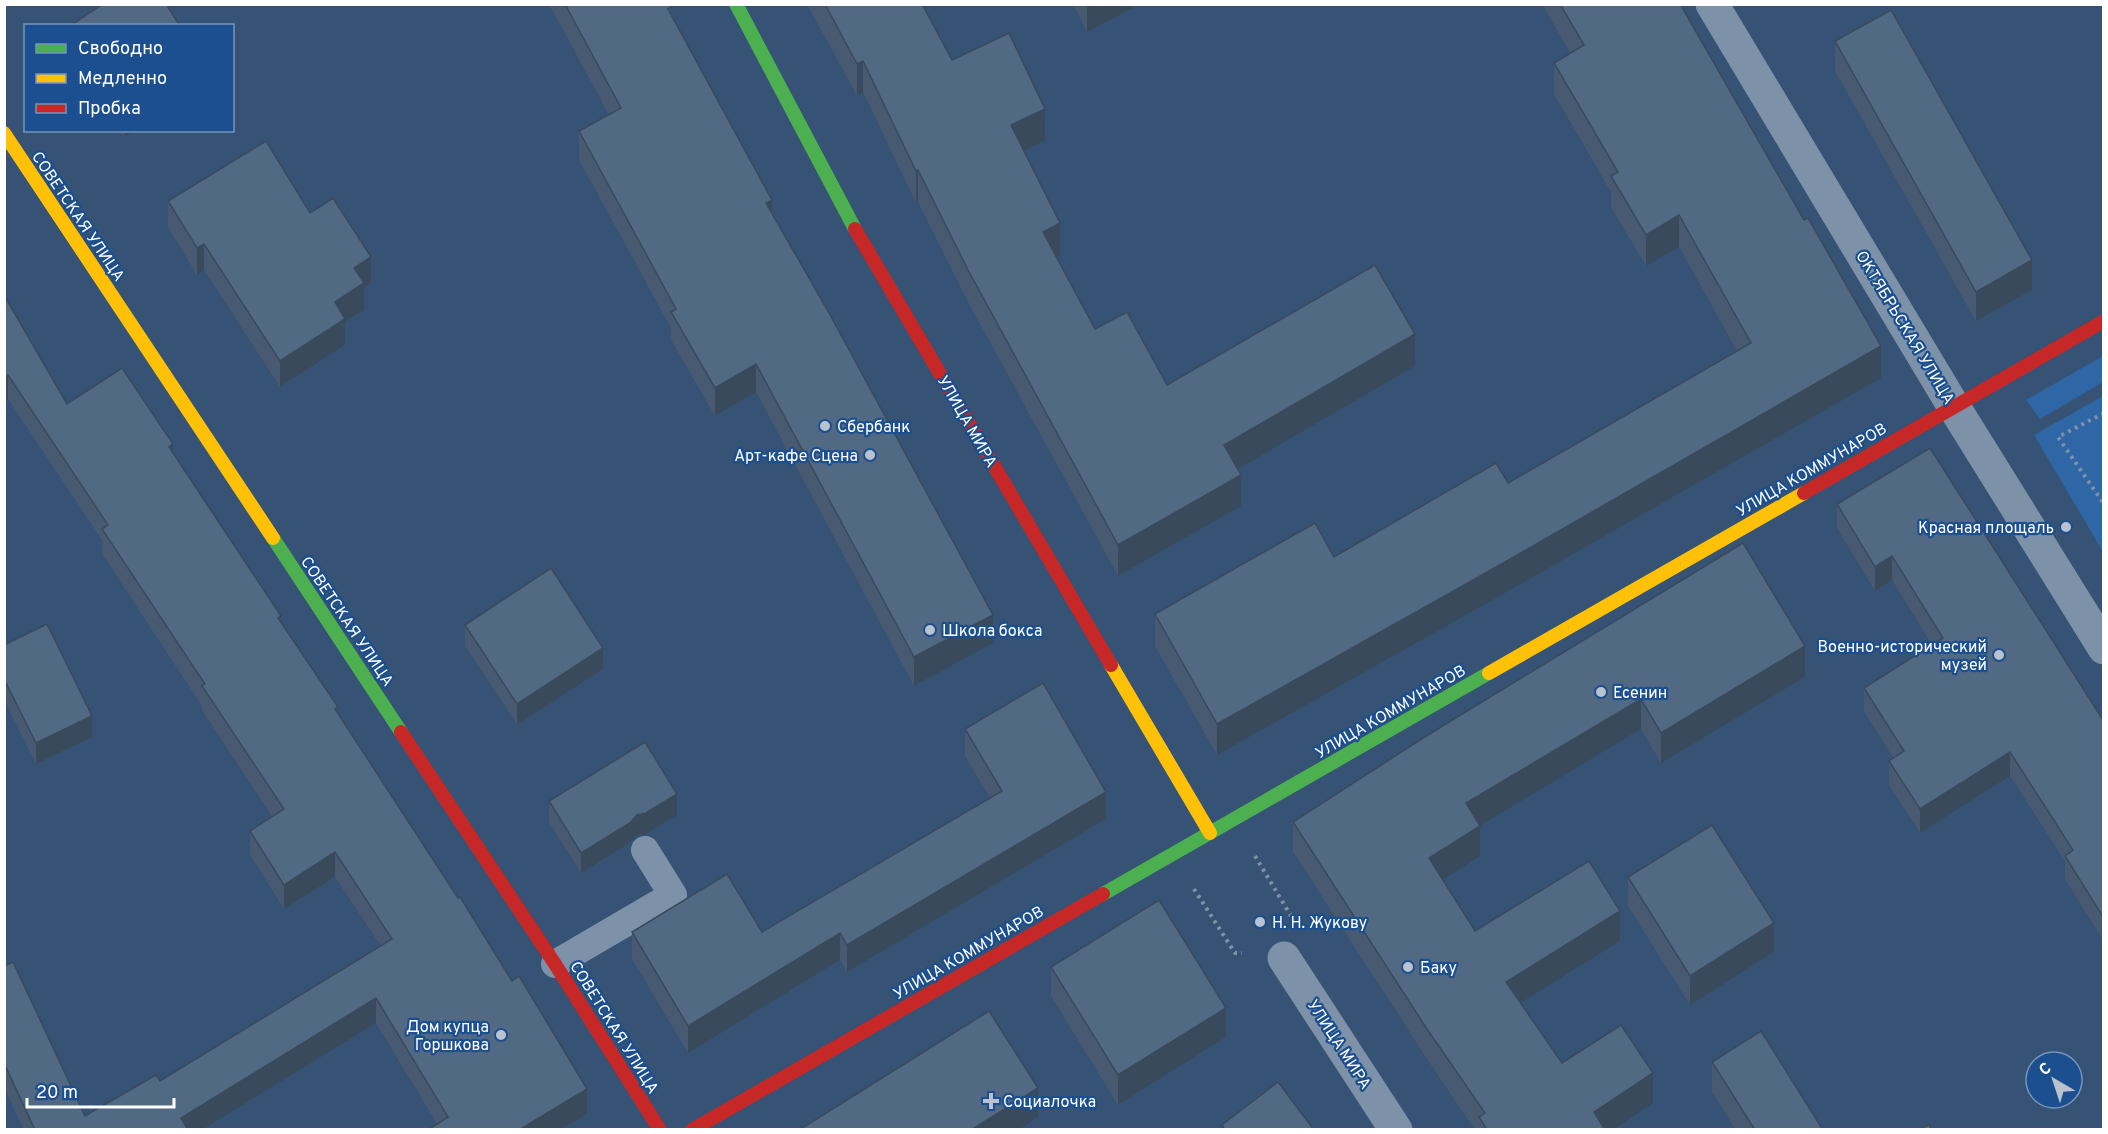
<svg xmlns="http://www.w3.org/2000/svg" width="2108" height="1134" font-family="Overpass,sans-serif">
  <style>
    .green { fill: #2f66a5 }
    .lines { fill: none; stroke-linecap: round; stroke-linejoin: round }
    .path { stroke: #7d92a8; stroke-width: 4; stroke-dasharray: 3 4.5; stroke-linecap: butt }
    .lane { stroke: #7d92a8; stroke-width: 28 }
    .street { stroke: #7d92a8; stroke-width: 33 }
    .fast { stroke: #4caf50; stroke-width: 14 }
    .slow { stroke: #ffc107; stroke-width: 14 }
    .jam { stroke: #c62828; stroke-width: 14 }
    .wall { fill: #475a72 }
    .shaded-wall { fill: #394a5c }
    .building { fill: #526984; stroke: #394a5c; stroke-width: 1.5 }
    .poi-dot { fill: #b9c2ce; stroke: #1b4f8f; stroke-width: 2 }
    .labels { text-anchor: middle; stroke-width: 4.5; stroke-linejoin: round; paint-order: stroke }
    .street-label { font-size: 16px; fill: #fff; stroke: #1b4f8f }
    .poi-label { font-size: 16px; fill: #fff; stroke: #1b4f8f; text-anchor: start }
  </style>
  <rect width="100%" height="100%" fill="#365274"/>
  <!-- green -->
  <g class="green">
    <path d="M2103 356V382L2040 419 2026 400Z"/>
    <path d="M2103 396V552L2034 435Z"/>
  </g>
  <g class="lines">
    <!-- path -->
    <g class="path">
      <path d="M2104 413 2058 437 2104 504"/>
      <path d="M1255 856 1291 916"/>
      <path d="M1194 889 1235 953H1242"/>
    </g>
    <!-- lane -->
    <path class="lane" d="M555 964 673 895 645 850"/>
    <!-- street -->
    <g class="street">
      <path d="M1712 4 1954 407 2104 648"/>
      <path d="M1284 958 1396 1130"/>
    </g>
    <!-- fast -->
    <g class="fast">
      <path d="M736 4 855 229"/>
      <path d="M273 538 401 732"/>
      <path d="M1103 894 1489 673"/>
    </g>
    <!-- slow -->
    <g class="slow">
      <path d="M4 133 273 538"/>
      <path d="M1111 665 1210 833"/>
      <path d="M1489 673 1804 493"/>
    </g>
    <!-- jam -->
    <g class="jam">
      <path d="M855 229 1111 665"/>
      <path d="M1804 493 2104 321"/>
      <path d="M401 732 555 964 660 1130"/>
      <path d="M692 1130 1103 894"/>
    </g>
  </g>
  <!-- wall -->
  <g class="wall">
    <path d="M549 4H669L671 14 993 643 914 686 756 392 715 416 671 340V328L579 160V131L609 115Z"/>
    <path d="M807 4H922L952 60 1045 141 1024 151 1060 255 1056 257 1095 329 1167 385 1415 366 1237 469 1241 506 1118 576 968 302 918 202 916 203 863 92 857 96Z"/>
    <path d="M1073 4H1140L1087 32Z"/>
    <path d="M1542 4H1680L1881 378 1498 597 1217 755 1155 646V614L1334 557 1508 483 1737 351 1679 247 1646 266 1611 207V192L1554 94V63L1570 53Z"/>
    <path d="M1835 41 2032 290 1976 321 1835 71Z"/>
    <path d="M119 130H135L124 137Z"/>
    <path d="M168 201 310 213 371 283 364 288V310L345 322V345L280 387 204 270 197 275 168 227Z"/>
    <path d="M4 295 67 404 173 453 281 622 587 1114 561 1130H428L437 1124 376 1023 202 1130H24L4 1088V966L85 1116 160 1081 381 946 335 877 284 909 250 855V831L272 816 202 710V706L102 554V540L8 399 4 401Z"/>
    <path d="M1837 504 2103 720V940L2065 879V861L2010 776 1920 833 1889 785V761L1893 758 1864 711V688L1932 645 1892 580 1875 591 1837 528Z"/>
    <path d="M1743 543 1805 677 1661 763 1641 729 1480 825V856L1443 880 1475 931 1620 941 1520 1003 1562 1063 1653 1103 1613 1130H1475L1427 1059 1293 852V822Z"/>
    <path d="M465 625 603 669 517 725 465 646Z"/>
    <path d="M4 645 92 737 36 764 4 700Z"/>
    <path d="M965 729 1106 819 847 972 840 960 688 1053 632 959V932H762L990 798 965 756Z"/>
    <path d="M549 801 677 815 646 834 637 836 630 843 581 873 549 822Z"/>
    <path d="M1628 877 1774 952 1690 1005 1628 906Z"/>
    <path d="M1051 967 1226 1037 1118 1105 1051 996Z"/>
    <path d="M1712 1062 1823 1130H1736L1712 1092Z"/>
  </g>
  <!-- shaded-wall -->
  <g class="shaded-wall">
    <path d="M1087 4H1140L1087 32Z"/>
    <path d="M863 61V92L857 96V64Z"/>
    <path d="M1045 109V141L1011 157V125Z"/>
    <path d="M124 130H135L124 137Z"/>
    <path d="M918 170V202L916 203V171Z"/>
    <path d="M772 200V229L766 203Z"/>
    <path d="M1679 215V247L1646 266V235Z"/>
    <path d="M1060 223V255L1043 264V232Z"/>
    <path d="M204 244V270L197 275V248Z"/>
    <path d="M371 257V283L364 288V310L345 322V345L280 387V361L335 302 354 268Z"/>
    <path d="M2032 260V290L1976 321V292Z"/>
    <path d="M1415 334V366L1224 477V445Z"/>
    <path d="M1881 346V378L1498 597 1217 755V724Z"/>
    <path d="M756 364V392L715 416V388Z"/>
    <path d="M8 375V399L4 401V377Z"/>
    <path d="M173 444V469L169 447Z"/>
    <path d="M1241 475V506L1118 576V545Z"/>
    <path d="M1892 556V580L1875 591V567Z"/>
    <path d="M993 615V643L914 686V657Z"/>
    <path d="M1805 646V677L1661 763V733Z"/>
    <path d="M603 648V669L517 725V704Z"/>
    <path d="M1641 699V729L1466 834V803Z"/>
    <path d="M92 716V737L36 764V743Z"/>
    <path d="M2010 752V776L1920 833V809Z"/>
    <path d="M1106 792V819L847 972V945Z"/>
    <path d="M677 794V815L646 834 637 836 630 843 581 873V853L637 815Z"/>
    <path d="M1480 826V856L1429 889V858Z"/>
    <path d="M335 852V877L284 909V885Z"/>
    <path d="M1620 911V941L1506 1012V982Z"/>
    <path d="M1774 923V952L1690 1005V976Z"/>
    <path d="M840 933V960L688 1053V1026Z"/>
    <path d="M376 998V1023L202 1130H181V1118Z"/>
    <path d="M1226 1008V1037L1118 1105V1075Z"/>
    <path d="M1653 1073V1103L1613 1130H1594V1112Z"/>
    <path d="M1038 1088V1117L1018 1130H971Z"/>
    <path d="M587 1089V1114L561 1130H519Z"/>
  </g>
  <!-- building -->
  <g class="building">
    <path d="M103 4H166L180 26H70Z"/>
    <path d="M565 4H669L671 7 668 9 772 200 766 203 829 313 993 615 914 657 756 364 715 388 671 312 676 309 579 131 621 108Z"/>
    <path d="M825 4H922L952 60 1009 33 1045 109 1011 125 1060 223 1043 232 1095 329 1127 312 1167 385 1375 265 1415 334 1224 445 1241 475 1118 545 968 270 918 170 916 171 863 61 857 64Z"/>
    <path d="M1560 4H1680L1804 220 1808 218 1881 346 1498 566 1217 724 1155 614 1315 523 1334 557 1496 463 1508 483 1751 343 1679 215 1646 235 1611 176 1618 172 1554 63 1584 45Z"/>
    <path d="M1891 10 2032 260 1976 292 1835 41Z"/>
    <path d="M266 141 310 213 333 198 371 257 354 268 364 283 335 302 345 319 280 361 204 244 197 248 168 201Z"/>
    <path d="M4 295 67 404 122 368 173 444 169 447 281 616 278 618 338 707 335 709 458 898 460 897 512 981 519 976 587 1089 519 1130H428L448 1117 376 998 181 1118 188 1130H35L4 1063V966L13 962 85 1116 156 1075 160 1081 392 939 335 852 284 885 250 831 284 809 202 686 205 684 102 529 108 525 8 375 4 377Z"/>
    <path d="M1930 448 2103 720V917L2065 856 2073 850 2010 752 1920 809 1889 761 1904 751 1864 688 1943 638 1892 556 1875 567 1837 504Z"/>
    <path d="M1743 543 1805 646 1661 733 1641 699 1466 803 1480 826 1429 858 1475 931 1589 861 1620 911 1506 982 1562 1063 1621 1025 1653 1073 1594 1112 1605 1130H1487L1479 1117 1485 1113 1427 1029 1293 822 1423 738Z"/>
    <path d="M551 568 603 648 517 704 465 625Z"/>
    <path d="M47 624 92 716 36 743 4 679V645Z"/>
    <path d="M1043 683 1106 792 847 945 840 933 688 1026 632 932 727 874 762 932 1002 791 965 729Z"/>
    <path d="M645 742 677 794 646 813 637 815 630 823 581 853 549 801Z"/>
    <path d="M1712 825 1774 923 1690 976 1628 877Z"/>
    <path d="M1159 900 1226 1008 1118 1075 1051 967Z"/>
    <path d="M989 1011 1038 1088 971 1130H799Z"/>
    <path d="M1761 1031 1823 1130H1755L1712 1062Z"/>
    <path d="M1278 1082 1314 1130H1225L1222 1125Z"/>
    <path d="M1929 1124 1932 1130H1919Z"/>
  </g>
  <!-- markers -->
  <g class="poi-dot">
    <circle cx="825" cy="426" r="6"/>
    <circle cx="870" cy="455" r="6"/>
    <circle cx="2066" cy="527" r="6"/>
    <circle cx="930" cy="630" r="6"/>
    <circle cx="1999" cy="655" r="6"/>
    <circle cx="1601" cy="692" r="6"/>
    <circle cx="1260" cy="922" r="6"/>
    <circle cx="1408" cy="967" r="6"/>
    <circle cx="501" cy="1035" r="6"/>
    <path d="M988 1092h6v6h6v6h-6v6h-6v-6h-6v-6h6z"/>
  </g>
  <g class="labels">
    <!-- street labels -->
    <g class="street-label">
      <text transform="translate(79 216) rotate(56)" y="6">СОВЕТСКАЯ УЛИЦА</text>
      <text transform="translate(1906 327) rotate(59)" y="6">ОКТЯБРЬСКАЯ УЛИЦА</text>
      <text transform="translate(968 421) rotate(60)" y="6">УЛИЦА МИРА</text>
      <text transform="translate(1811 469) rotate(-30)" y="6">УЛИЦА КОММУНАРОВ</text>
      <text transform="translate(348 621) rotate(56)" y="6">СОВЕТСКАЯ УЛИЦА</text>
      <text transform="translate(1390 711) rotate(-30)" y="6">УЛИЦА КОММУНАРОВ</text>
      <text transform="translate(968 952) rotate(-30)" y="6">УЛИЦА КОММУНАРОВ</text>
      <text transform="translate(615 1027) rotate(58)" y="6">СОВЕТСКАЯ УЛИЦА</text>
      <text transform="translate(1340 1044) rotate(57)" y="6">УЛИЦА МИРА</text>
    </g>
    <!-- poi labels -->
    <g class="poi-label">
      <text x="837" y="432">Сбербанк</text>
      <text x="858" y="461" text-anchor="end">Арт-кафе Сцена</text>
      <text x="2054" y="533" text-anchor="end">Красная площаль</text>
      <text x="942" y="636">Школа бокса</text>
      <text x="1987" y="652" text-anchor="end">Военно-исторический<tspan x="1987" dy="18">музей</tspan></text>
      <text x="1613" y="698">Есенин</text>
      <text x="1272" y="928">Н. Н. Жукову</text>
      <text x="1420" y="973">Баку</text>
      <text x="489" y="1032" text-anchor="end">Дом купца<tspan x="489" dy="18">Горшкова</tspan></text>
      <text x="1003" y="1107">Социалочка</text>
    </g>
  </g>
  <!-- border -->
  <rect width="2108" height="1134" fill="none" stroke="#ffffff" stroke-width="12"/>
  <!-- legend -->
  <rect x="24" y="24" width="210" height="108" fill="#1b4f8f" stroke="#7695bc" stroke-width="1.5"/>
  <rect x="36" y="44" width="30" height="9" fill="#4caf50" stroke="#7695bc" stroke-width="1.5"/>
  <text x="78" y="54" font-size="18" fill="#ffffff">Свободно</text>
  <rect x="36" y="74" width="30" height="9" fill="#ffc107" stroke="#7695bc" stroke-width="1.5"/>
  <text x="78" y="84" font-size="18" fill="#ffffff">Медленно</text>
  <rect x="36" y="104" width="30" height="9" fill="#c62828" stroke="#7695bc" stroke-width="1.5"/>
  <text x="78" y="114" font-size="18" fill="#ffffff">Пробка</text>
  <!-- north arrow -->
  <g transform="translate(2054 1080) rotate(321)"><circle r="28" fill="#1b4f8f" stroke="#7695bc" stroke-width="1.5"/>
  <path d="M0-4.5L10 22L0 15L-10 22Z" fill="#b9c2ce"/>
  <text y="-9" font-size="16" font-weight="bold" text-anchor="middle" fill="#ffffff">С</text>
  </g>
  <!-- scale -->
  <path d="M27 1098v9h147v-9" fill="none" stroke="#ffffff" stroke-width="3"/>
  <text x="36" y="1098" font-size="18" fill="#ffffff" stroke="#1b4f8f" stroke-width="4.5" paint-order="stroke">20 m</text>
</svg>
